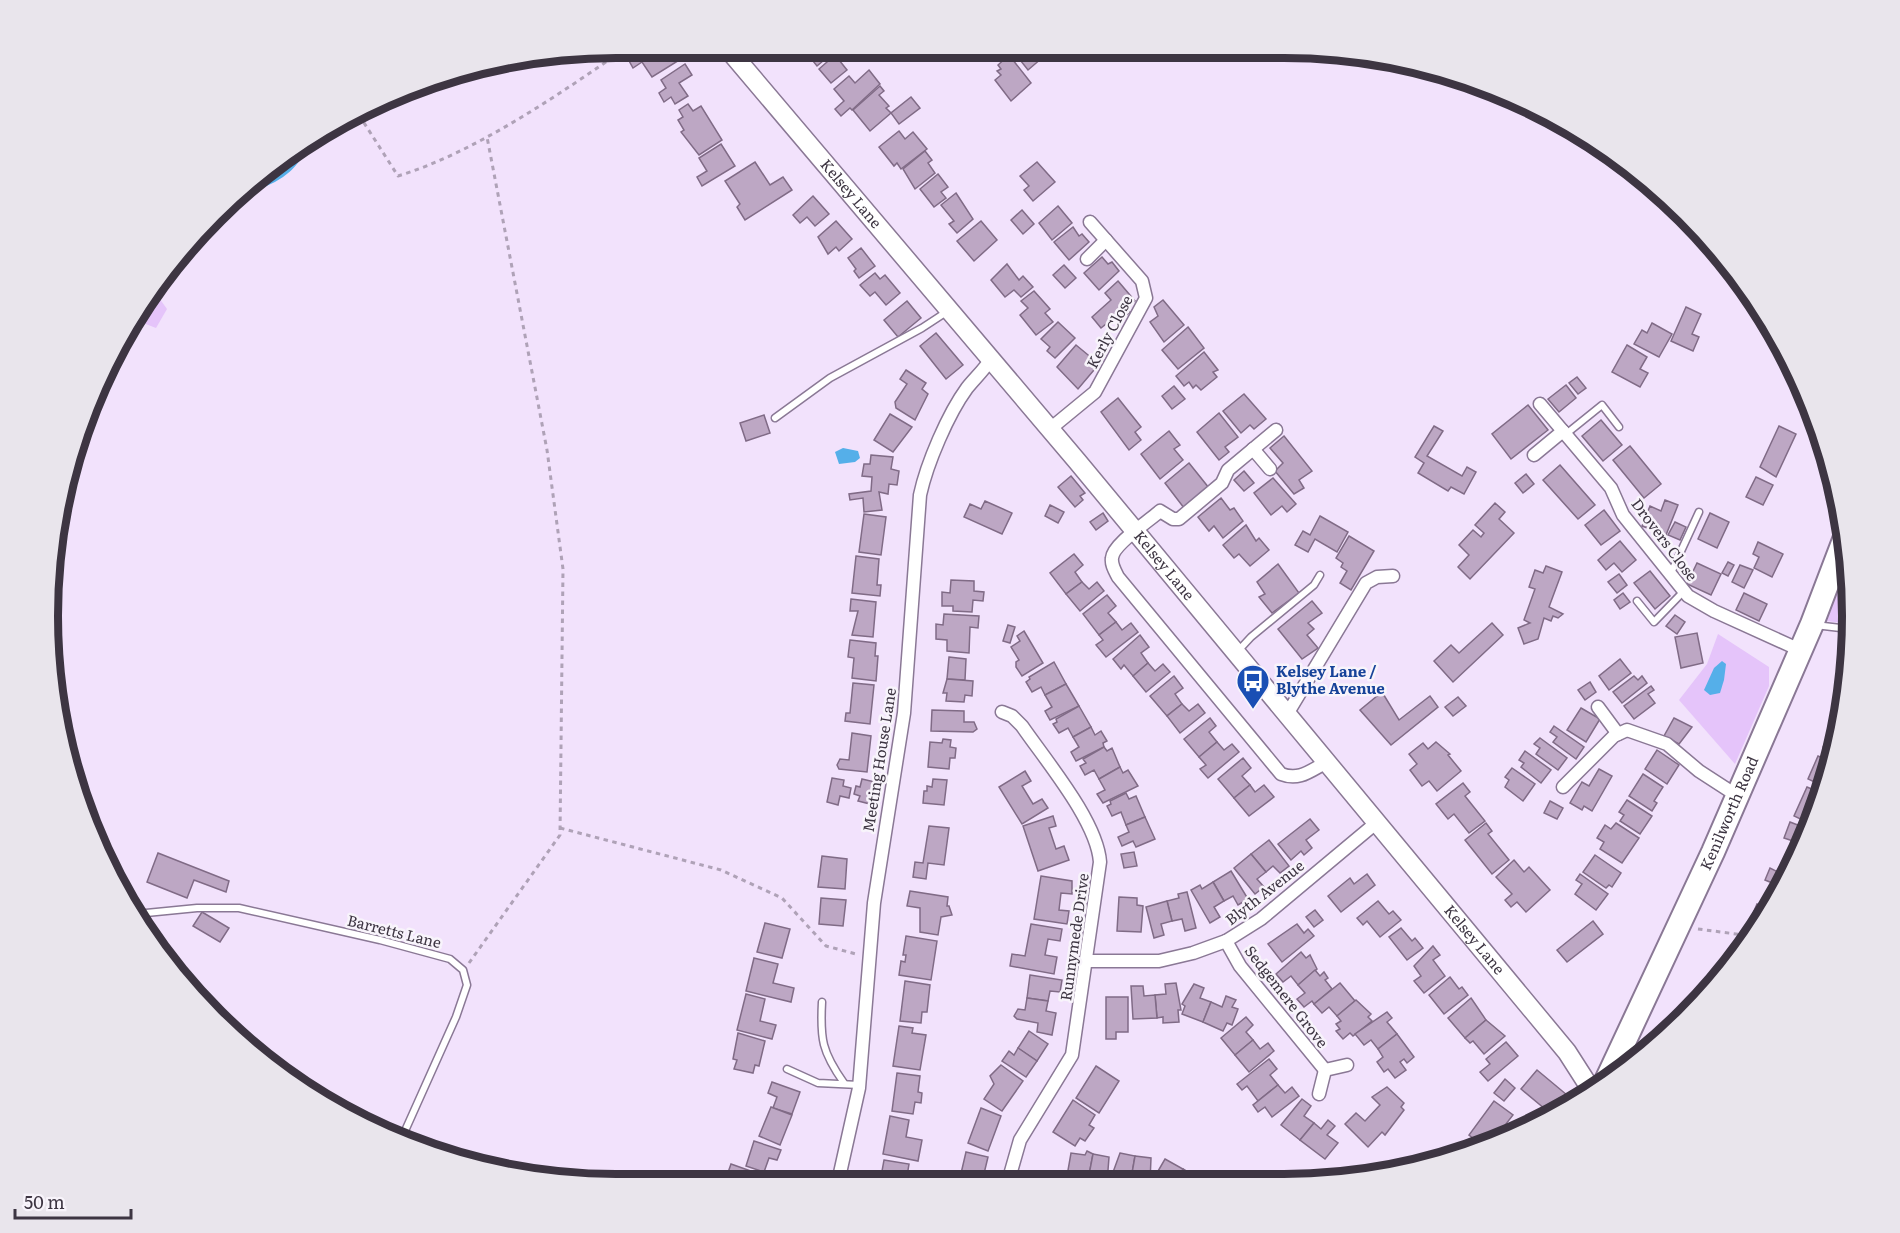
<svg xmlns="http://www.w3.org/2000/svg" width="1900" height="1233" font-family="Literata,serif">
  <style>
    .green { fill: #e5c4fa }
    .water { fill: #55afe9 }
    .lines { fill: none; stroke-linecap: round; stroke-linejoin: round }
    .stream { stroke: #55afe9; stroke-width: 4.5 }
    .building { fill: #bda7c4; stroke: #806b86; stroke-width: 1.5 }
    .lane-casing { stroke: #8a7895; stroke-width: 9 }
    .street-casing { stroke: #8a7895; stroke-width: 15 }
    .secondary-casing { stroke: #8a7895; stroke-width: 21 }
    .highway-casing { stroke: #8a7895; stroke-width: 26 }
    .path { stroke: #afa2b7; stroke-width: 3; stroke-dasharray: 4.5 4.5; stroke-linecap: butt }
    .lane { stroke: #fff; stroke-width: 6 }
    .street { stroke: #fff; stroke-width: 12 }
    .secondary { stroke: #fff; stroke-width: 18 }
    .highway { stroke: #fff; stroke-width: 22 }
    .labels { text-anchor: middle; stroke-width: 5; stroke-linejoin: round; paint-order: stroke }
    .street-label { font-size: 15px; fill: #3d3542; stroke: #f8f4fb }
    .transit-label { font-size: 15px; font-weight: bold; fill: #164399; stroke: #f8f4fb; text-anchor: start }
    .rim { fill: none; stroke: #3d3542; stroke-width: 8 }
  </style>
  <rect width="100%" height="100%" fill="#f2e2fc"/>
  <!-- green -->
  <g class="green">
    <path d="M154 291 167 309 156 328 138 321Z"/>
    <path d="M1848 564 1851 579 1849 624 1827 621Z"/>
    <path d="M1718 634 1769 667V686L1735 764 1679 700 1707 664Z"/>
  </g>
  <!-- water -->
  <g class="water">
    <path d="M843 448 858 451 860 458 855 462 839 464 835 452Z"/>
    <path d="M1722 661 1726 664 1724 680 1720 693 1710 695 1704 690 1714 668Z"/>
  </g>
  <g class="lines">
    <!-- stream -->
    <path class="stream" d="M252 189C286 179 295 165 314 137"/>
  </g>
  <!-- building -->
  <g class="building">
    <path d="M645 48H656L660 55 675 48 681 59 652 77 642 62 633 68 628 59Z"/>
    <path d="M807 49H837L817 66 805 51Z"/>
    <path d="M1013 51H1048L1049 52 1028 70Z"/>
    <path d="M835 55 847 70 831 83 819 69Z"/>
    <path d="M1009 55 1031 83 1011 101 995 80 1001 75 997 71 1001 69 998 65Z"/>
    <path d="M685 64 692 75 679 83 688 96 675 104 671 97 664 102 659 93 666 88 661 80Z"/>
    <path d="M869 70 880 84 852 110 850 108 841 116 835 109 844 101 834 89 849 76 855 83Z"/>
    <path d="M444 76 446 81 414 98 410 90 434 78Z"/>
    <path d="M880 86 884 91 879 95 889 106 886 108 891 113 870 131 853 110Z"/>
    <path d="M911 97 920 108 899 124 891 113Z"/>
    <path d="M688 104 693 111 701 106 722 140 699 155 681 132 684 130 678 120 683 117 679 110Z"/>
    <path d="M899 131 905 139 913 132 927 149 901 169 897 163 894 166 879 147Z"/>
    <path d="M721 144 735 166 702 186 697 177 707 171 699 158Z"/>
    <path d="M925 151 932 160 928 163 935 173 915 189 903 169Z"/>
    <path d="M755 162 770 185 783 177 792 190 745 220 737 207 740 204 725 181Z"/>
    <path d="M1037 162 1055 182 1033 201 1024 190 1029 186 1020 176Z"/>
    <path d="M938 174 948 187 941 192 946 198 934 207 920 189Z"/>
    <path d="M956 193 973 219 957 233 949 224 954 221 941 205Z"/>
    <path d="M813 196 829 214 815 226 807 217 800 223 793 215Z"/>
    <path d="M1058 206 1072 223 1052 240 1039 223Z"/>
    <path d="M1022 210 1034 224 1023 234 1011 220Z"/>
    <path d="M836 221 852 239 839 251 836 247 828 254 818 237Z"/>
    <path d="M981 221 997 240 974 261 957 241Z"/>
    <path d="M1073 227 1079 236 1082 234 1089 242 1069 260 1054 242Z"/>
    <path d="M861 248 875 266 859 278 854 271 856 269 848 258Z"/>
    <path d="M1102 257 1108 264 1112 262 1119 271 1099 290 1084 273Z"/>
    <path d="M1007 264 1019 280 1023 276 1033 287 1021 297 1014 290 1005 297 991 280Z"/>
    <path d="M1064 265 1076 278 1065 288 1053 275Z"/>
    <path d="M875 273 880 279 885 275 900 293 886 305 875 292 870 296 860 285Z"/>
    <path d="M1118 281 1135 301 1126 308 1130 312 1120 321 1115 317 1101 328 1092 317 1111 300 1105 293Z"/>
    <path d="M1034 291 1050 309 1045 313 1053 322 1036 335 1020 315 1028 308 1021 301Z"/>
    <path d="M1163 300 1184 325 1164 342 1150 322 1158 316 1154 307Z"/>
    <path d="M907 301 921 318 898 337 884 320Z"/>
    <path d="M1686 307 1701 314 1692 334 1699 337 1693 351 1671 341Z"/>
    <path d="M1058 322 1075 338 1055 358 1047 351 1050 347 1041 339Z"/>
    <path d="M1652 323 1672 334 1659 357 1634 344 1642 330 1647 333Z"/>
    <path d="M1188 327 1204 348 1178 369 1162 350Z"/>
    <path d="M936 333 963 365 946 379 920 346Z"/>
    <path d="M1076 345 1099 364 1078 389 1057 367Z"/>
    <path d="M1627 345 1647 357 1640 369 1648 373 1640 387 1612 372Z"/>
    <path d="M1204 352 1218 370 1213 372 1217 377 1201 390 1196 385 1193 388 1189 382 1184 386 1176 376Z"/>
    <path d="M906 370 926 383 922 389 928 394 915 420 896 408 895 402 907 384 900 379Z"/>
    <path d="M1577 377 1586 388 1578 394 1569 383Z"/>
    <path d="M1566 385 1576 398 1559 412 1548 399Z"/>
    <path d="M1174 386 1185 399 1172 409 1162 396Z"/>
    <path d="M1244 394 1266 419 1254 429 1250 425 1241 433 1223 411Z"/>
    <path d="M1118 398 1141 427 1135 432 1141 440 1129 450 1101 412Z"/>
    <path d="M1528 405 1548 430 1511 459 1492 434Z"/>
    <path d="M1219 413 1238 437 1225 447 1229 452 1219 460 1197 432Z"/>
    <path d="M890 414 912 427 893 452 874 440Z"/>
    <path d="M764 415 770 433 746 441 740 423Z"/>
    <path d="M1601 420 1622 445 1603 461 1582 436Z"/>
    <path d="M1434 426 1443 431 1427 456 1462 476 1467 467 1476 472 1464 494 1451 487 1448 491 1418 473 1424 463 1415 457Z"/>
    <path d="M1779 426 1796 434 1776 477 1760 467Z"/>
    <path d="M1169 431 1180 445 1174 449 1183 460 1160 479 1141 454Z"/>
    <path d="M1284 436 1312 471 1299 480 1304 488 1294 494 1275 471 1283 463 1270 448Z"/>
    <path d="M1630 446 1661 484 1644 498 1613 460Z"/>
    <path d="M871 455 893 457 891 469 899 471 897 485 889 484 888 494 879 492 882 510 864 512 863 498 850 500 849 494 871 491 872 477 862 476 864 464H870Z"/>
    <path d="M1189 463 1209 488 1184 508 1165 483Z"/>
    <path d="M1560 465 1595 505 1578 519 1543 480Z"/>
    <path d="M1244 471 1254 483 1244 491 1234 480Z"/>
    <path d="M1526 474 1534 484 1523 493 1515 483Z"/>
    <path d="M1071 476 1085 493 1080 496 1083 500 1075 507 1058 487Z"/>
    <path d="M1756 477 1773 485 1763 505 1746 497Z"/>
    <path d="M1273 478 1296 504 1287 512 1282 506 1271 515 1254 493Z"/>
    <path d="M1221 498 1230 510 1234 508 1243 521 1223 538 1214 526 1209 531 1198 517Z"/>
    <path d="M1665 500 1678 505 1666 535 1642 526 1650 506 1661 511Z"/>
    <path d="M985 501 1012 513 1002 534 964 517 970 504 981 509Z"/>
    <path d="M1495 503 1505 512 1499 519 1514 533 1470 579 1458 567 1469 555 1459 545 1473 530 1481 537 1484 533 1475 525Z"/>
    <path d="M1050 505 1064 512 1058 523 1045 516Z"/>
    <path d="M1604 510 1620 531 1601 545 1585 525Z"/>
    <path d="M1103 513 1108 521 1096 530 1090 522Z"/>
    <path d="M1710 513 1729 522 1717 548 1698 539Z"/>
    <path d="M864 514 886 517 881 555 859 552Z"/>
    <path d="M1320 516 1348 532 1337 552 1315 539 1308 552 1295 545 1303 531 1310 535Z"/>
    <path d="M1675 522 1686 527 1680 540 1668 535Z"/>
    <path d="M1246 525 1256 541 1259 538 1269 550 1250 566 1239 554 1234 558 1223 545Z"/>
    <path d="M1349 536 1374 551 1351 590 1340 583 1347 571 1341 567 1343 563 1336 558Z"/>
    <path d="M1620 541 1636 560 1622 572 1614 563 1606 570 1598 560Z"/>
    <path d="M1758 542 1783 554 1772 577 1754 568 1759 557 1753 554Z"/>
    <path d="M1074 554 1083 565 1075 572 1082 582 1066 594 1050 573Z"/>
    <path d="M856 556 879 559 877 585H881L880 596 852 593Z"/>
    <path d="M1728 562 1734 565 1728 576 1722 573Z"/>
    <path d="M1697 563 1721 574 1711 595 1687 584Z"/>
    <path d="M1278 564 1299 593 1272 613 1259 597 1265 594 1257 582Z"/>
    <path d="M1740 565 1753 570 1744 588 1732 582Z"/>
    <path d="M1546 566 1562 572 1549 607 1563 614 1558 618 1553 616 1551 621 1544 618 1538 639 1524 644 1518 628 1530 623 1524 620 1535 589 1529 587 1535 570 1543 573Z"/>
    <path d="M1650 571 1670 596 1655 609 1634 583Z"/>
    <path d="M1619 574 1627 585 1617 593 1608 582Z"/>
    <path d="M951 580 974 581V591L984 592 983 601 973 600 972 612 953 611V606H942V592L950 593Z"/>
    <path d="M1082 582 1089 589 1097 582 1104 591 1080 611 1066 594Z"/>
    <path d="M1623 593 1630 602 1620 609 1614 600Z"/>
    <path d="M1744 593 1767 604 1759 621 1736 610Z"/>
    <path d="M1107 595 1116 606 1108 613 1116 622 1099 635 1083 614Z"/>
    <path d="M851 599 876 602 873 637 852 635 858 611H850Z"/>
    <path d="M1312 601 1322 613 1308 623 1314 629 1307 635 1318 648 1302 659 1278 629Z"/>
    <path d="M944 614 979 616 978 628 970 627 969 653 947 651V640L936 639V624L943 625Z"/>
    <path d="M1675 615 1685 622 1677 634 1666 626Z"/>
    <path d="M1116 622 1122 630 1131 623 1138 632 1106 657 1096 645 1103 640 1099 635Z"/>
    <path d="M1492 623 1503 635 1453 682 1434 661 1451 645 1459 653Z"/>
    <path d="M1008 625 1015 627 1010 643 1003 641Z"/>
    <path d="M1024 631 1043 663 1022 676 1016 667V662L1019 660 1011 647 1020 641 1017 636Z"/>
    <path d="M1697 633 1703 663 1681 668 1675 637Z"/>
    <path d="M1140 635 1149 647 1141 653 1148 663 1133 676 1124 665 1121 669 1113 659Z"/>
    <path d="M850 640 876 643 875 656H878L876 681 852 678 854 658 848 657Z"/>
    <path d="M949 657 966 659 965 680 947 679Z"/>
    <path d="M1620 659 1631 673 1609 690 1599 676Z"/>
    <path d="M1054 662 1066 684 1045 695 1041 687 1032 692 1026 682 1030 679 1029 677Z"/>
    <path d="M1148 663 1155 671 1163 664 1170 672 1146 692 1133 676Z"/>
    <path d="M1174 676 1183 688 1175 694 1182 704 1167 716 1150 696Z"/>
    <path d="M1634 676 1638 680 1642 676 1647 683 1622 703 1613 692Z"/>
    <path d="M947 679 973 681 972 696 965 695 964 702 946 701 947 693H943Z"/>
    <path d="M1590 682 1596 692 1585 700 1578 690Z"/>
    <path d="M853 683 874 685 870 724 845 721 846 713H850Z"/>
    <path d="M1066 684 1079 706 1050 720 1045 711 1052 707 1045 695Z"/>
    <path d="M1651 686 1654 690 1648 694 1655 703 1634 719 1624 706Z"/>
    <path d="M1382 692 1399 720 1430 696 1438 707 1391 745 1360 710Z"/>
    <path d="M1458 697 1466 706 1453 716 1445 707Z"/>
    <path d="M1182 704 1189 711 1198 704 1205 713 1180 733 1167 716Z"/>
    <path d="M1079 706 1091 727 1073 737 1068 728 1059 733 1053 724 1057 722 1056 719Z"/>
    <path d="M1581 708 1600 719 1586 742 1567 730Z"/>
    <path d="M932 710 964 711V722H974L977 729 973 732 931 731Z"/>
    <path d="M1210 718 1216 726 1209 732 1217 742 1199 757 1184 739Z"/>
    <path d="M1674 718 1692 727 1679 744 1664 736Z"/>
    <path d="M1834 723 1839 725 1832 757 1829 756 1832 751 1823 747Z"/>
    <path d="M1554 726 1584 747 1576 759 1553 742 1557 737 1550 732Z"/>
    <path d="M1091 727 1095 735 1101 731 1107 741 1103 743 1104 747 1076 761 1071 752 1079 747 1073 737Z"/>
    <path d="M852 733 871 736 867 772 839 769 837 765 840 759 849 760Z"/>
    <path d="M1540 738 1567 758 1558 770 1536 754 1540 748 1534 744Z"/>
    <path d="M943 739 951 740 950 747 956 748 955 758H950L949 769 928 767 930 742 942 743Z"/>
    <path d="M1217 742 1224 750 1232 744 1239 752 1208 778 1200 769 1206 765 1199 757Z"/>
    <path d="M1436 742 1450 754 1448 755 1461 771 1437 791 1429 781 1422 786 1410 770 1417 764 1409 754 1423 743 1428 749Z"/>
    <path d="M1104 747 1107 751 1112 748 1120 767 1099 779 1094 770 1085 775 1080 766 1086 763 1083 759Z"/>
    <path d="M1657 750 1679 765 1667 784 1645 769Z"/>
    <path d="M1525 751 1551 770 1541 783 1521 767 1524 763 1519 760Z"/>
    <path d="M1818 756 1831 762 1825 787 1808 779Z"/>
    <path d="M1243 758 1251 768 1242 776 1250 785 1234 798 1218 779Z"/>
    <path d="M1120 767 1123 773 1128 770 1138 786 1103 803 1097 794 1105 790 1099 779Z"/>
    <path d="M1512 768 1535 784 1523 801 1505 787 1509 780 1505 777Z"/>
    <path d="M1599 769 1612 776 1592 811 1584 806 1582 810 1570 803 1582 782 1589 786Z"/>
    <path d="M1025 771 1031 781 1022 786 1033 804 1042 799 1048 808 1022 824 999 787Z"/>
    <path d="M1643 774 1663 787 1654 801 1657 803 1652 811 1629 796Z"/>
    <path d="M832 778 844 780 843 786 851 788 849 798 840 796 838 805 827 802Z"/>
    <path d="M862 779 875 782 870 804 858 801 860 796 854 794 856 786 860 787Z"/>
    <path d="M933 779 947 780 944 805 923 803 924 791H927V786L932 787Z"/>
    <path d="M1463 783 1470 792 1465 796 1485 821 1469 833 1454 814 1448 819 1436 804Z"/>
    <path d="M1250 785 1255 792 1264 785 1274 797 1249 816 1234 798Z"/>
    <path d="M1807 787 1823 794 1811 824 1794 816Z"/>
    <path d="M1126 793 1129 799 1136 796 1145 817 1126 825 1121 812 1112 816 1107 806 1111 804 1110 801Z"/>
    <path d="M1627 800 1652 816 1640 834 1620 821 1624 815 1619 812Z"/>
    <path d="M1550 801 1563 808 1557 819 1544 813Z"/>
    <path d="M1053 816 1056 826 1049 828 1056 849 1064 846 1069 860 1038 871 1023 826Z"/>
    <path d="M1145 817 1155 839 1136 847 1133 841 1122 846 1118 837 1129 832 1126 825Z"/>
    <path d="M1310 819 1319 830 1306 840 1312 848 1304 855 1301 851 1291 860 1278 844Z"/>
    <path d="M1790 822 1808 829 1799 850 1791 846 1793 841 1784 838Z"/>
    <path d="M1486 823 1492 831 1488 834 1509 860 1492 874 1465 840Z"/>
    <path d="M1616 823 1639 838 1622 863 1600 849 1604 842 1597 838 1605 825 1611 829Z"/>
    <path d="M929 826 949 828 944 865 928 863 926 879 913 877 915 862 923 863Z"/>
    <path d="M1269 840 1289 866 1280 873 1273 866 1266 872 1251 854Z"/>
    <path d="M1134 852 1137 866 1124 868 1121 854Z"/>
    <path d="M158 853 229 881 226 892 194 880 187 898 147 882Z"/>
    <path d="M1251 854 1266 872 1257 879 1264 887 1255 894 1234 868Z"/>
    <path d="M1595 855 1621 873 1612 887 1609 885 1606 888 1583 872Z"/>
    <path d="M822 856 847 859 845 889 818 887Z"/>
    <path d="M1514 860 1524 872 1529 867 1550 890 1526 912 1517 902 1511 907 1505 900 1512 894 1496 877Z"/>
    <path d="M1787 863 1792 865 1782 887 1765 880 1770 868 1782 874Z"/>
    <path d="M1231 871 1248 899 1238 905 1233 896 1224 901 1213 882Z"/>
    <path d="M1367 874 1375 885 1341 912 1328 896 1350 878 1354 884Z"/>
    <path d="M1580 874 1608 894 1596 910 1575 894 1582 884 1576 880Z"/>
    <path d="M1041 876 1072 881V894L1061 893 1059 910 1069 911 1067 924 1034 919Z"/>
    <path d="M1213 882 1224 901 1214 907 1220 917 1210 923 1191 890 1200 885 1202 889Z"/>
    <path d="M910 891 948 897 947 906H949L952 915 941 917 938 935 920 932V908L907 906Z"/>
    <path d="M1776 891 1780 892 1776 900 1756 929 1748 925 1757 904 1762 906 1764 901 1770 904Z"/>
    <path d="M1187 892 1196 928 1185 931 1182 919 1172 921 1167 901 1179 898 1178 894Z"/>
    <path d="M1119 897 1137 898V905L1143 906 1141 932 1117 931Z"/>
    <path d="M821 898 846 900 843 926 819 924Z"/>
    <path d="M1167 901 1172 921 1161 924 1164 935 1154 938 1146 907Z"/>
    <path d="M1378 901 1389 914 1393 911 1401 920 1380 937 1367 921 1363 925 1357 918Z"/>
    <path d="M1315 910 1323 920 1314 927 1306 917Z"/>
    <path d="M202 912 229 928 220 942 193 926Z"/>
    <path d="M1593 921 1603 934 1567 962 1557 950Z"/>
    <path d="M765 923 790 929 782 958 757 952Z"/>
    <path d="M1031 924 1062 929 1060 941 1048 939 1045 955 1057 957 1054 974 1010 966 1012 954 1025 956Z"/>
    <path d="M1297 924 1304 933 1308 929 1314 936 1282 962 1268 944Z"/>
    <path d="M1401 928 1412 941 1415 938 1423 948 1407 960 1389 937Z"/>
    <path d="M906 936 937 941 931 980 899 975 901 961 905 962 906 955H903Z"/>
    <path d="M1433 946 1440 955 1433 960 1445 976 1424 993 1414 981 1421 976 1414 966Z"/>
    <path d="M1301 952 1306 958 1310 955 1317 969 1298 985 1291 976 1283 982 1276 974Z"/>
    <path d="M754 958 778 964 773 983 794 988 791 1002 746 991Z"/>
    <path d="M1315 970 1320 976 1324 972 1328 978 1325 980 1332 989 1314 1004 1312 1001 1304 1007 1297 999 1305 993 1298 985Z"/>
    <path d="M1030 975 1062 980 1060 992 1050 991 1048 1001 1027 998Z"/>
    <path d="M1450 977 1459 989 1462 987 1468 995 1444 1014 1429 995Z"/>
    <path d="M905 981 930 985 927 1012H922L921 1023 900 1021Z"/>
    <path d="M1176 983 1181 1010H1178L1179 1022 1163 1023V1017L1157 1018 1155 995 1166 994 1165 984Z"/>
    <path d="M1340 983 1355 1001 1337 1016 1329 1007 1322 1013 1314 1004Z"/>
    <path d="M1194 984 1204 988 1200 998 1211 1002 1203 1022 1182 1014 1185 1006 1182 1004Z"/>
    <path d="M1131 986H1143L1144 996 1155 995 1157 1018 1133 1019Z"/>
    <path d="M746 994 765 999 760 1021 776 1025 772 1039 737 1030Z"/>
    <path d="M1226 996 1236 1000 1232 1007 1238 1009 1232 1025 1227 1023 1223 1031 1203 1022 1211 1002 1222 1007Z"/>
    <path d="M1106 997H1128V1032H1116V1039H1106Z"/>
    <path d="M1027 998 1048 1001 1046 1011 1056 1013 1052 1035 1037 1032 1038 1023 1017 1019 1014 1016 1018 1009 1025 1010Z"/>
    <path d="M1471 998 1486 1020 1465 1038 1448 1018Z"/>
    <path d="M1356 1000 1371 1014 1368 1017 1372 1021 1353 1036 1350 1033 1343 1039 1336 1031 1340 1029 1336 1024 1341 1021 1337 1016Z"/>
    <path d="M1387 1012 1392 1018 1387 1022 1397 1034 1378 1049 1371 1040 1364 1045 1355 1034Z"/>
    <path d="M1246 1017 1253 1025 1246 1032 1253 1040 1235 1055 1221 1038Z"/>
    <path d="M1486 1020 1505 1036 1484 1054 1473 1041 1470 1043 1465 1038Z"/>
    <path d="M899 1026 913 1028 912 1033 926 1035 920 1070 893 1066Z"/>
    <path d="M1029 1031 1048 1044 1037 1061 1018 1048Z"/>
    <path d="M738 1033 765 1041 759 1066 755 1065 753 1073 734 1069 737 1060 733 1059Z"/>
    <path d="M1397 1034 1414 1057 1407 1063 1404 1059 1400 1062 1406 1070 1395 1078 1388 1069 1384 1072 1377 1062 1383 1057 1378 1049Z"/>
    <path d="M1253 1040 1260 1049 1268 1043 1274 1051 1249 1072 1235 1055Z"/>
    <path d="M1506 1042 1518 1056 1488 1081 1480 1072 1490 1064 1486 1059Z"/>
    <path d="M1018 1048 1037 1061 1026 1077 1002 1061 1009 1051 1014 1055Z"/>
    <path d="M1269 1059 1277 1069 1270 1075 1278 1085 1258 1101 1247 1086 1242 1090 1237 1084Z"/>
    <path d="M1001 1065 1023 1081 1002 1111 984 1099 994 1084 990 1076Z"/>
    <path d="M1096 1066 1119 1081 1099 1113 1076 1098Z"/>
    <path d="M1537 1070 1567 1095 1551 1114 1521 1089Z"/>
    <path d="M897 1073 920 1076 918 1092 922 1093 921 1103 915 1102 913 1114 892 1111Z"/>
    <path d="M1505 1079 1515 1088 1504 1101 1494 1093Z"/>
    <path d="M772 1082 800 1092 792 1114 773 1108 777 1097 768 1093Z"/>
    <path d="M1278 1085 1285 1093 1292 1087 1299 1096 1272 1117 1265 1107 1258 1112 1253 1105Z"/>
    <path d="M1387 1087 1404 1103 1401 1107 1404 1110 1385 1135 1382 1132 1368 1147 1345 1124 1356 1113 1365 1121 1380 1105 1372 1097Z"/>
    <path d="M1302 1099 1311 1106 1304 1116 1314 1123 1300 1140 1281 1125Z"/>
    <path d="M1073 1100 1095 1115 1089 1125 1094 1128 1085 1141 1080 1138 1075 1146 1053 1132Z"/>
    <path d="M1494 1101 1513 1115 1492 1142 1483 1146 1469 1135Z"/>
    <path d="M771 1107 792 1115 780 1145 759 1136Z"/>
    <path d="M981 1108 1001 1116 988 1151 968 1143Z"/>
    <path d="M890 1116 909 1120 906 1137 922 1140 918 1161 883 1154Z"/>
    <path d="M1328 1120 1335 1126 1327 1135 1338 1143 1325 1159 1300 1140 1314 1123 1321 1129Z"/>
    <path d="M1470 1140 1480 1147 1460 1155Z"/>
    <path d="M754 1141 781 1150 777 1160 769 1158 764 1172 746 1166Z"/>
    <path d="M1087 1151 1093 1154 1088 1180 1067 1176 1071 1153 1085 1155Z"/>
    <path d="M966 1152 988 1157 982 1182H959Z"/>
    <path d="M1120 1153 1135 1156 1131 1179 1112 1175Z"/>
    <path d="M1093 1154 1109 1157 1107 1183 1088 1180Z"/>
    <path d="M1135 1156 1151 1158 1150 1182 1131 1179Z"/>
    <path d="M1165 1159 1183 1169 1175 1183H1163L1154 1178Z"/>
    <path d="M884 1160 909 1164 906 1182H880Z"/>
    <path d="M731 1164 762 1175 760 1181H725Z"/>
    <path d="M1183 1169 1198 1178 1195 1183H1175Z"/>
    <path d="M1210 1172 1225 1183H1201Z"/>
  </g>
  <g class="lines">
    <!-- lane casing -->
    <g class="lane-casing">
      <g id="lane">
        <path d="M775 418 830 378 922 328 948 311"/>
        <path d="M1566 434 1602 405 1619 427"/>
        <path d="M1670 575 1699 512"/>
        <path d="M1637 601 1654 622 1684 591"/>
        <path d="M1815 625 1849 629"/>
        <path d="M1238 651 1251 637 1314 585 1320 575"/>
        <path d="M136 914 197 908H239L380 940 450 959 463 970 467 985 456 1017 400 1142"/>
        <path d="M822 1002C820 1039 822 1052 844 1083"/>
        <path d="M787 1069 818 1083 859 1085"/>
      </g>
    </g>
    <!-- street casing -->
    <g class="street-casing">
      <g id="street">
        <path d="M1087 259 1106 240"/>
        <path d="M1540 404 1611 488 1623 515 1688 596 1714 611 1800 650"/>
        <path d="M1050 429 1095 392 1146 298 1142 281 1090 222"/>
        <path d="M1276 430 1228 470 1222 483 1179 519H1173L1160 511C1149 521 1113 544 1112 558 1111 565 1115 571 1118 577L1281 774C1299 781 1310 771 1325 763"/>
        <path d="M1253 449 1270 469"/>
        <path d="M1534 455 1563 431"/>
        <path d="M1598 707 1618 734"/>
        <path d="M1002 712 1012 716 1022 726C1046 761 1097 821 1100 862L1072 1055 1020 1140 1008 1182"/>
        <path d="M1286 716 1366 583 1377 577 1393 576"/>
        <path d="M1563 787 1614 736 1627 730 1667 744 1699 771 1736 795"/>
        <path d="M1226 941 1240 966 1325 1070"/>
        <path d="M1087 961H1159L1193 953 1226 941 1261 919 1376 823"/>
        <path d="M1319 1094 1325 1070 1347 1065"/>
        <path d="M838 1182 859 1088 874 903 904 713 920 495C927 463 948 414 967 388 975 378 984 370 991 359"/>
      </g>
    </g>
    <!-- secondary casing -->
    <g class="secondary-casing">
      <g id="secondary">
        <path id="s1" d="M728 49 1077 461 1567 1052 1592 1091"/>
      </g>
    </g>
    <!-- highway casing -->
    <g class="highway-casing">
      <g id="highway">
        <path id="s2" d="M1605 1083 1713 852 1812 624 1844 540"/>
      </g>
    </g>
    <!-- path -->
    <g class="path">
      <path d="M359 115 398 176C474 153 560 94 626 48"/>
      <path d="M560 828 721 870 782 898 826 946 856 954"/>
      <path d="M1698 929 1751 936"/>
      <path d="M469 963 560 835 563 569 547 450 487 137"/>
    </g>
    <!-- lane -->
    <use href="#lane" class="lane"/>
    <!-- street -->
    <use href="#street" class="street"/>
    <!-- secondary -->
    <use href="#secondary" class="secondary"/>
    <!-- highway -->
    <use href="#highway" class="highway"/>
  </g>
  <!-- icons -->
  <defs>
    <g id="bus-pin" transform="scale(1.725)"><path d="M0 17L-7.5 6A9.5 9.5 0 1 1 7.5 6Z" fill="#1a4fb4" stroke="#f8f4fb"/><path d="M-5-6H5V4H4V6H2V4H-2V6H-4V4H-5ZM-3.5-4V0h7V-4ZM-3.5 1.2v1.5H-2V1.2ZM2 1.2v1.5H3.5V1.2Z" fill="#fff"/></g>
  </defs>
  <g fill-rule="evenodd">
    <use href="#bus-pin" x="1253" y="681"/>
  </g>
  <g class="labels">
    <!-- street labels -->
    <g class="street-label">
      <text dy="5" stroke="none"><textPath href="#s1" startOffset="190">Kelsey Lane</textPath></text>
      <text transform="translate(1110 332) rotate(-62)" y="5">Kerly Close</text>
      <text transform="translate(1664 540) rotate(53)" y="5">Drovers Close</text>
      <text dy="5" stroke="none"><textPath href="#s1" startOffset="676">Kelsey Lane</textPath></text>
      <text transform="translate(880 760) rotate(-81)" y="5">Meeting House Lane</text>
      <text dy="5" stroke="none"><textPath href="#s2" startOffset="297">Kenilworth Road</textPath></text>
      <text transform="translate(1265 893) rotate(-38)" y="5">Blyth Avenue</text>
      <text transform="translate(394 932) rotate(14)" y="5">Barretts Lane</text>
      <text transform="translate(1075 937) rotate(-82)" y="5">Runnymede Drive</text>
      <text dy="5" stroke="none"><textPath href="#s1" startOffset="1162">Kelsey Lane</textPath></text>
      <text transform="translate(1286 997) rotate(52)" y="5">Sedgemere Grove</text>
    </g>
    <!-- transit labels -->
    <g class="transit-label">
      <text x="1276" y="677">Kelsey Lane /<tspan x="1276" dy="17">Blythe Avenue</tspan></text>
    </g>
  </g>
  <!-- crop -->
  <path d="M0 0H1900V1233H0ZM616 58H1284A558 558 0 0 1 1842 616V616A558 558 0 0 1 1284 1174H616A558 558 0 0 1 58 616V616A558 558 0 0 1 616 58Z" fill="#e9e5ec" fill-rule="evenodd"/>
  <path class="rim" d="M616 58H1284A558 558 0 0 1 1842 616V616A558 558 0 0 1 1284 1174H616A558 558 0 0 1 58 616V616A558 558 0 0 1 616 58Z"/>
  <!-- scale -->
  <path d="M15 1209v9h116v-9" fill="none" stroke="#3d3542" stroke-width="3"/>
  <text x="24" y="1209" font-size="18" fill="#3d3542" stroke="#f8f4fb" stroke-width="4.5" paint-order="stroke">50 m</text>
</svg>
